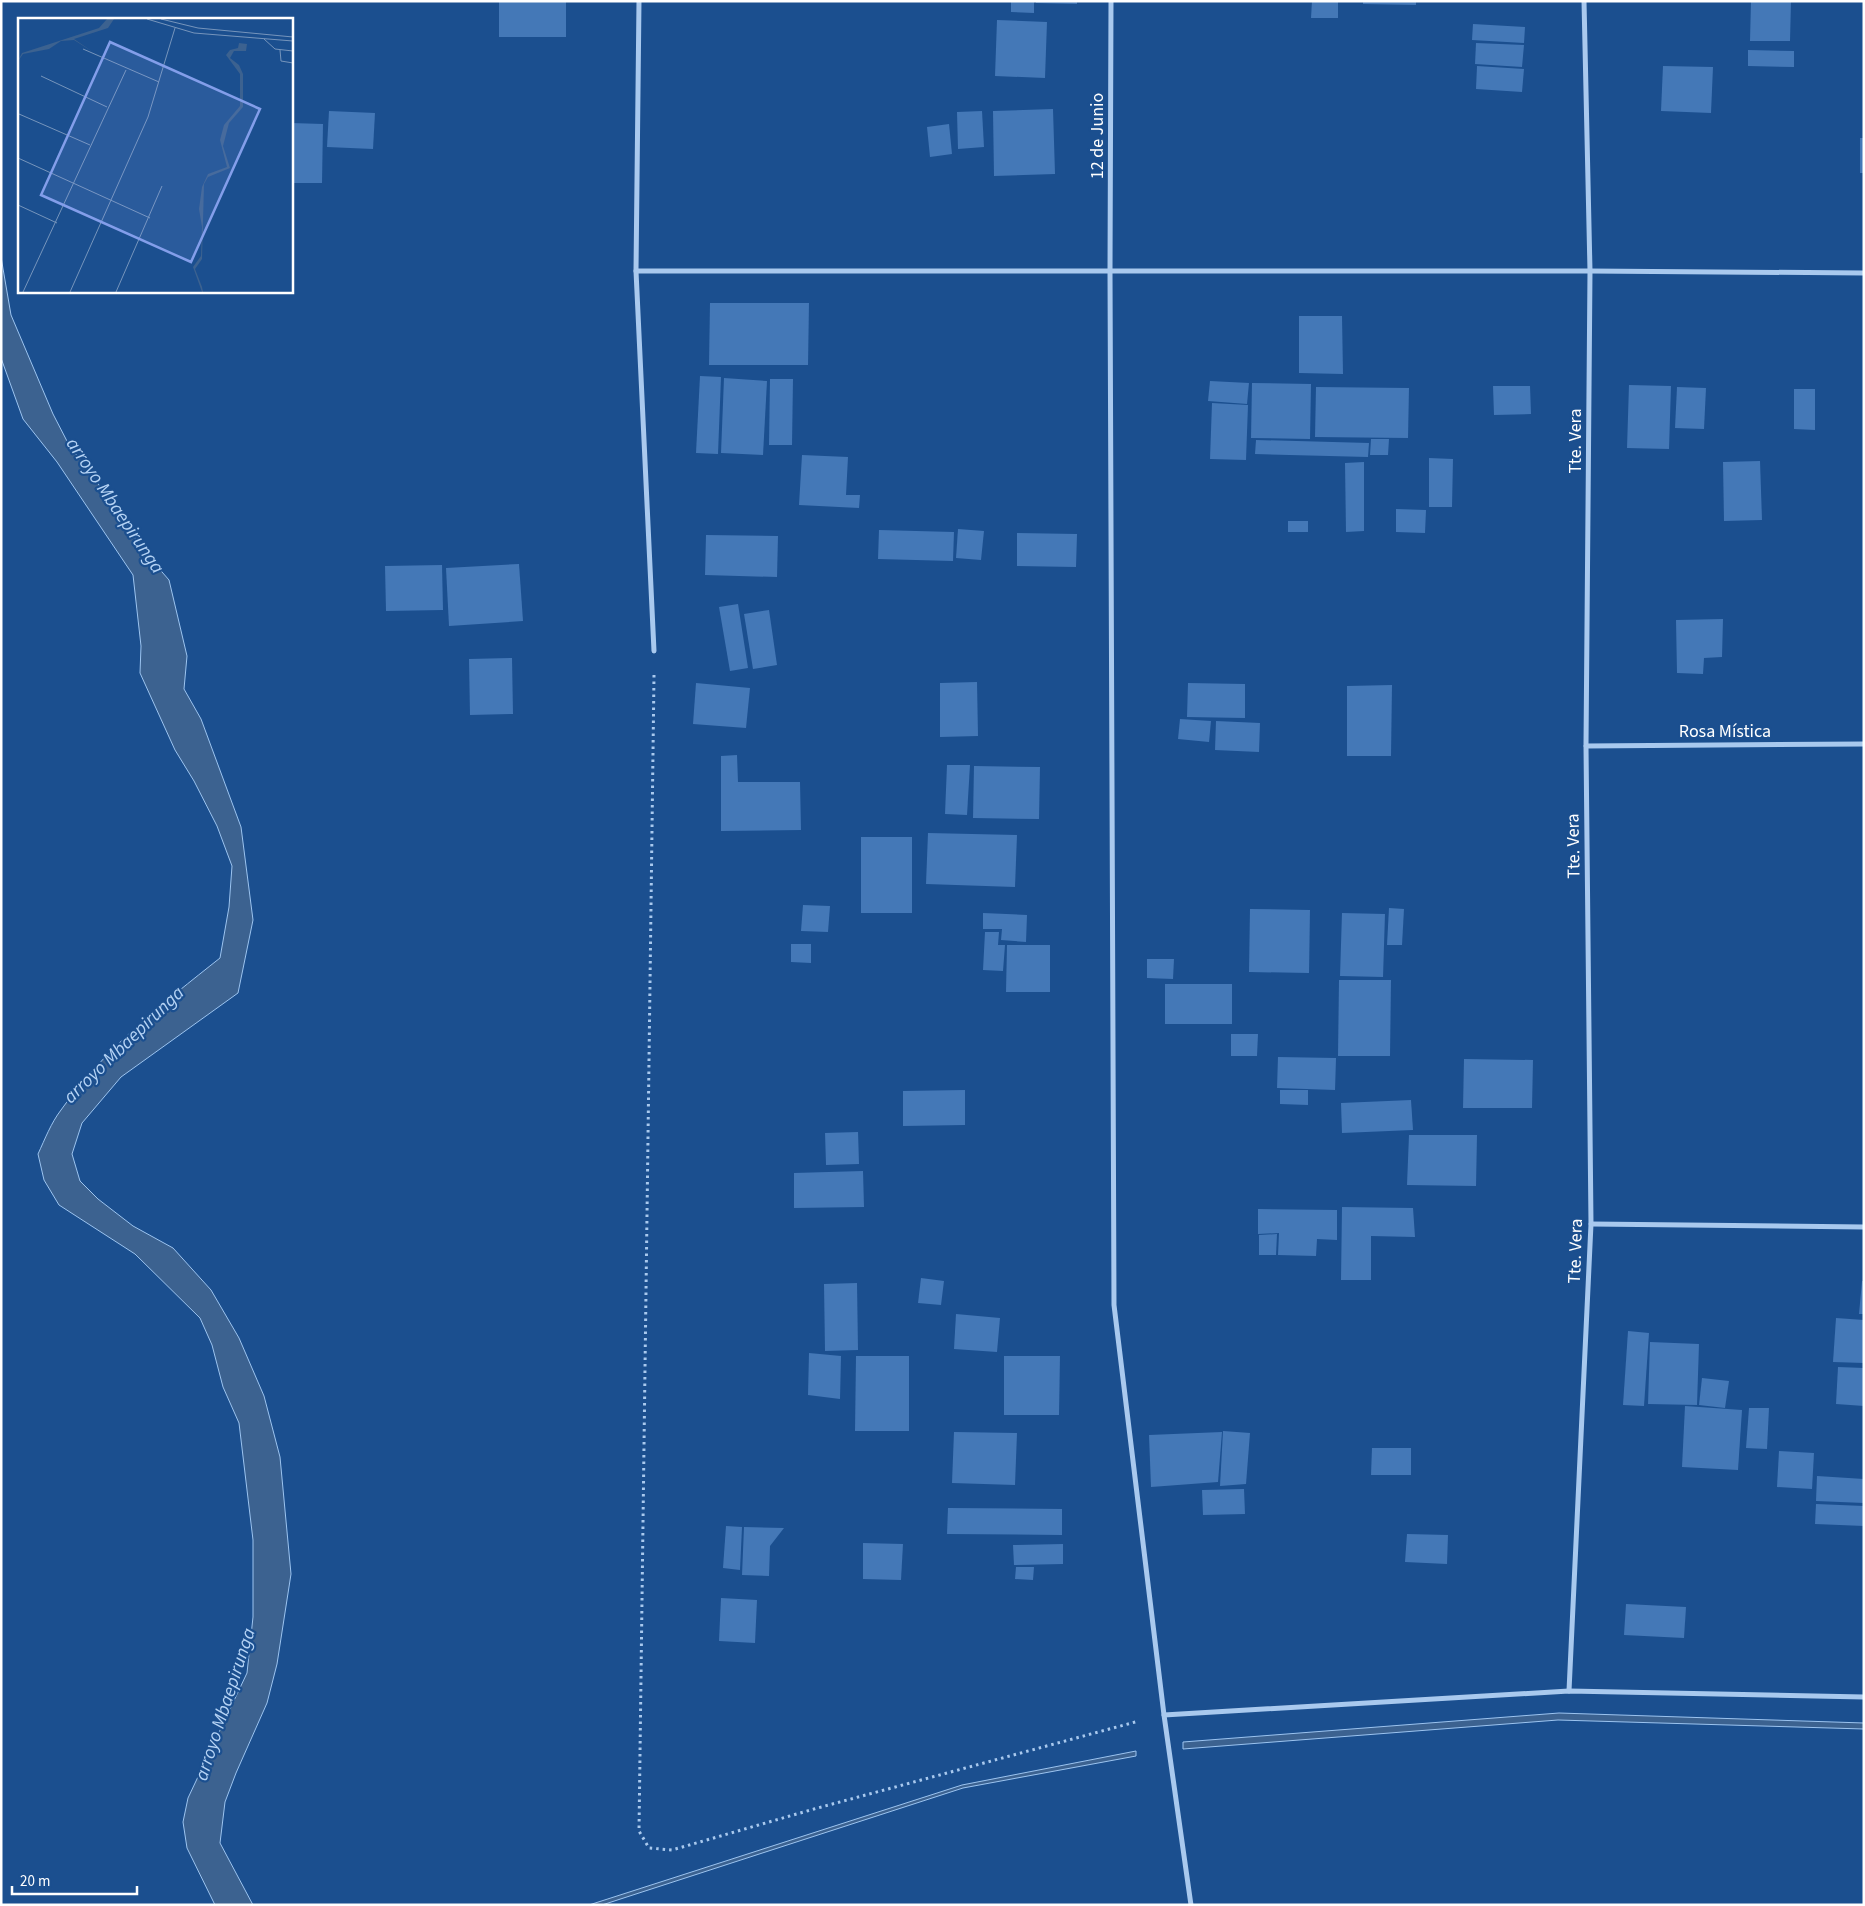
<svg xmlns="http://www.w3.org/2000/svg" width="1865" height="1906" font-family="'Source Sans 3',sans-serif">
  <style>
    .water { fill: #3c6290; stroke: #9cc4f0 }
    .building { fill: #4478b7 }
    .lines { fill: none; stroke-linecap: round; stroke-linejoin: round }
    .path { stroke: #a9c9ee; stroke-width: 3; stroke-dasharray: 2.5 4; stroke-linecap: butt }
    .minor { stroke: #a9c9ee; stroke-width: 5 }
    .labels { text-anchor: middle; stroke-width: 4.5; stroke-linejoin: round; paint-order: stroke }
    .street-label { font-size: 18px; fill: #fff; stroke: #1b4f8f }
    .water-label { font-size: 19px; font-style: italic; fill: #b5d3f5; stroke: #1b4f8f }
    .inset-road { fill: none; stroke: #7695bc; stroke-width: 1 }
    .view { fill: #839eea; fill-opacity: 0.15; stroke: #839eea; stroke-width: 2.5 }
    .inset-edge { fill: none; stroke: #fff; stroke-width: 2.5 }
  </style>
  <rect width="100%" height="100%" fill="#1b4f8f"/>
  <!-- water -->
  <g class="water">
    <path d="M1 257 11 315 53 414 69 445 114 505 142 549 169 580 187 656 184 689 201 719 241 827 253 920 238 993 121 1077 82 1123 72 1154 80 1181 98 1199 133 1226 173 1248 211 1290 239 1338 264 1396 280 1457 291 1574 277 1664 267 1703 236 1773 225 1802 220 1843 253 1905H215L187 1848 183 1822 188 1798 247 1673 253 1617V1540L239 1423 223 1387 212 1345 200 1318 135 1254 59 1205 44 1180 38 1154C45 1139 51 1123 61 1110 104 1049 162 1004 220 958L229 907 232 866 217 826 194 781 175 750 140 673 141 646 133 575 57 462 23 419 1 358Z"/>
    <path d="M1559 1713 1864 1723V1729L1558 1720 1183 1749V1742Z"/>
    <path d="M1136 1751V1756L963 1788 602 1905H589L962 1785Z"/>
  </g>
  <!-- building -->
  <g class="building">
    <rect x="499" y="1" width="67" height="36"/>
    <path d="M1011 1H1034V13L1011 12Z"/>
    <path d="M1036 1H1077V4L1036 3Z"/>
    <path d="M1312 1H1338V18H1311Z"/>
    <path d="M1363 1H1416V5L1363 4Z"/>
    <path d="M1751 1H1791L1790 41H1750Z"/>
    <path d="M997 20 1047 22 1045 78 995 76Z"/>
    <path d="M1473 24 1525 27 1524 43 1472 40Z"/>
    <path d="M1476 43 1524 45 1522 67 1475 64Z"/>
    <path d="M1748 50 1794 51V67L1748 66Z"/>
    <path d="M1477 66 1524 69 1522 92 1476 89Z"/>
    <path d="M1663 66 1713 67 1711 113 1661 111Z"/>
    <path d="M1053 109 1055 174 994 176 993 111Z"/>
    <path d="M329 111 375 113 373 149 327 147Z"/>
    <path d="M982 111 984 147 958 149 957 112Z"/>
    <path d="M291 123 323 124 322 183H291Z"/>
    <path d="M949 124 952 154 930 157 927 127Z"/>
    <rect x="1860" y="138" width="4" height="35"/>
    <path d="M710 303H809L808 365H709Z"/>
    <path d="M1299 316H1342L1343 374 1299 373Z"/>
    <path d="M700 376 721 377 718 454 696 453Z"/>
    <path d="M724 378 767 381 763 455 721 453Z"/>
    <path d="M770 379H793L792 445H769Z"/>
    <path d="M1210 381 1249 383 1247 404 1208 401Z"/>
    <path d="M1252 383 1311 384 1310 439 1251 438Z"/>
    <path d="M1629 385 1671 386 1669 449 1627 448Z"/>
    <path d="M1493 386H1530L1531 414 1494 415Z"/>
    <path d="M1316 387 1409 388 1408 438 1315 437Z"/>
    <path d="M1677 387 1706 388 1704 429 1675 428Z"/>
    <path d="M1794 389H1815V430L1794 429Z"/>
    <path d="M1212 403 1248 405 1246 460 1210 459Z"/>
    <path d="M1371 439H1389L1388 455H1370Z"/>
    <path d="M1256 440 1369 443 1368 457 1255 454Z"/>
    <path d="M802 455 848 457 846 495H860L859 508 799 505Z"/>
    <path d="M1429 458 1453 459 1452 507H1429Z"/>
    <path d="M1760 461 1762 520 1724 521 1723 462Z"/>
    <path d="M1364 462V531L1346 532 1345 463Z"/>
    <path d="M1396 509 1426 510 1425 533 1396 532Z"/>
    <rect x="1288" y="521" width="20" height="11"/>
    <path d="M958 529 984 531 981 560 956 558Z"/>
    <path d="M879 530 954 532 953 561 878 559Z"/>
    <path d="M1017 533 1077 534 1076 567 1017 566Z"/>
    <path d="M706 535 778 536 777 577 705 575Z"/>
    <path d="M519 564 523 621 449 626 446 568Z"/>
    <path d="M442 565 443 610 386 611 385 566Z"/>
    <path d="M738 604 748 668 730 671 719 607Z"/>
    <path d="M769 610 777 665 753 669 744 614Z"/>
    <path d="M1723 619 1722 657 1704 658 1703 674 1677 673 1676 620Z"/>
    <path d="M512 658 513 714 470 715 469 659Z"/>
    <path d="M977 682 978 736 940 737V683Z"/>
    <path d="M696 683 750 688 746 728 693 724Z"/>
    <path d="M1188 683 1245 684V718L1187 717Z"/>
    <path d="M1392 685 1391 756H1347V686Z"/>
    <path d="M1180 719 1211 721 1209 742 1178 739Z"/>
    <path d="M1216 721 1260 723 1259 752 1215 750Z"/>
    <path d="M737 755 738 782H800L801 830 721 831V756Z"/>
    <path d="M947 765H970L967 815 945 814Z"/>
    <path d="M974 766 1040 767 1039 819 973 818Z"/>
    <path d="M928 833 1017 835 1015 887 926 884Z"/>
    <rect x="861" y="837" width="51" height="76"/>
    <path d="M803 905 830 906 828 932 801 931Z"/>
    <path d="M1389 908 1404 909 1402 945H1387Z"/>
    <path d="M1250 909 1310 910 1309 973 1249 972Z"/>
    <path d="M983 913 1027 915 1026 942 1001 940 1002 929H983Z"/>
    <path d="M1342 913 1385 914 1383 977 1340 976Z"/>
    <path d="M985 932H999L998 945H1005L1003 971 983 970Z"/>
    <path d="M791 944H811V963L791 962Z"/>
    <path d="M1007 945H1050V992H1006Z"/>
    <path d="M1147 959H1174L1173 979 1147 978Z"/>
    <path d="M1339 980H1391L1390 1056H1338Z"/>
    <rect x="1165" y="984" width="67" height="40"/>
    <path d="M1231 1034H1258L1257 1056H1231Z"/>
    <path d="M1278 1057 1336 1058 1335 1090 1277 1088Z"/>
    <path d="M1464 1059 1533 1060 1532 1108H1463Z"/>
    <path d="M965 1090V1125L903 1126V1091Z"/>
    <path d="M1280 1090H1308V1105L1280 1104Z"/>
    <path d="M1411 1100 1413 1130 1342 1133 1341 1103Z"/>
    <path d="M858 1132 859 1164 826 1165 825 1133Z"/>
    <path d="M1409 1135H1477L1476 1186 1407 1185Z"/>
    <path d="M863 1171 864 1207 794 1208V1173Z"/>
    <path d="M1342 1207 1413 1208 1415 1237 1371 1236V1280H1341Z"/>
    <path d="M1258 1209 1337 1210V1240L1317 1239 1316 1256 1278 1255 1279 1233 1258 1234Z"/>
    <path d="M1277 1234 1276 1255H1259V1235Z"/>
    <path d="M921 1278 944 1281 941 1305 918 1303Z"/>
    <path d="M1862 1281H1864V1314H1859Z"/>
    <path d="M857 1283 858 1350 825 1351 824 1284Z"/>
    <path d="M956 1314 1000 1318 997 1352 954 1349Z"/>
    <path d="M1836 1318 1864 1320V1363L1833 1362Z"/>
    <path d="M1628 1331 1649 1333 1644 1406 1623 1405Z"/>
    <path d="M1650 1342 1699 1344 1697 1405 1648 1404Z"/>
    <path d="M809 1353 841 1356 840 1399 808 1395Z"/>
    <path d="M856 1356H909V1431H855Z"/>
    <path d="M1004 1356H1060L1059 1415H1004Z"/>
    <path d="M1838 1367 1864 1368V1406L1836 1404Z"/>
    <path d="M1702 1378 1729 1381 1725 1408 1699 1405Z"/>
    <path d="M1685 1406 1742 1410 1738 1470 1682 1467Z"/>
    <path d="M1749 1408H1769L1767 1449 1746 1448Z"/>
    <path d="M1223 1431 1250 1433 1246 1484 1220 1486Z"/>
    <path d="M954 1432 1017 1433 1015 1485 952 1483Z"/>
    <path d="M1222 1432 1218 1482 1151 1487 1149 1435Z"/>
    <path d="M1372 1448H1411V1475H1371Z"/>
    <path d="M1779 1451 1814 1453 1812 1489 1777 1487Z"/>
    <path d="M1817 1476 1864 1479V1503L1816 1501Z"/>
    <path d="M1244 1489 1245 1514 1203 1515 1202 1490Z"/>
    <path d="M1816 1504 1864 1506V1526L1815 1524Z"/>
    <path d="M948 1508 1062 1509V1535L947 1534Z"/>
    <path d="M726 1526 742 1527 740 1570 723 1568Z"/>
    <path d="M744 1527 784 1528 770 1546 769 1576 742 1575Z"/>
    <path d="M1407 1534 1448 1535 1447 1564 1405 1562Z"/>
    <path d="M863 1543 903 1544 901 1580 863 1579Z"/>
    <path d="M1063 1544V1564L1014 1565 1013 1545Z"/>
    <path d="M1016 1567H1034L1033 1580 1015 1579Z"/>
    <path d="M721 1598 757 1600 755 1643 719 1641Z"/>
    <path d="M1626 1604 1686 1607 1684 1638 1624 1635Z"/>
  </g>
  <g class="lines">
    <!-- path -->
    <path class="path" d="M654 675 639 1831 649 1848 672 1850 814 1809 1139 1721"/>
    <!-- minor -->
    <g class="minor">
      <path d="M639 1 636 271 654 651"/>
      <path d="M1111 1 1110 271 1114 1305 1164 1715 1191 1905"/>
      <path d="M636 271H1590L1864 273"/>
      <path d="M1586 746 1864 744"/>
      <path d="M1591 1224 1864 1227"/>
      <path d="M1569 1691 1591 1224 1586 746 1590 271 1584 1"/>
      <path d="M1164 1715 1569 1691 1864 1697"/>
    </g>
  </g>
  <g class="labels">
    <!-- street labels -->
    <g class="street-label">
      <text transform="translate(1097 136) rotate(-90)" y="6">12 de Junio</text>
      <text transform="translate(1575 441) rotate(-90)" y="6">Tte. Vera</text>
      <text x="1725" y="737">Rosa Mística</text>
      <text transform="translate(1573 846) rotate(-91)" y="6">Tte. Vera</text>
      <text transform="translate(1575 1251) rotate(-88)" y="6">Tte. Vera</text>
    </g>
    <!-- water labels -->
    <g class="water-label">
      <text transform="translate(116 505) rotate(56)" y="7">arroyo Mbaepirunga</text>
      <text transform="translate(123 1044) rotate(-44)" y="7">arroyo Mbaepirunga</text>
      <text transform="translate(224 1704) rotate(-72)" y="7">arroyo Mbaepirunga</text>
    </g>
  </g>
  <!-- overview -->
  <g transform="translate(18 18)">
    <rect width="275" height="275" fill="#1b4f8f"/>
    <path d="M89 1H96L90 10 56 21 75 34 56 22 43 23 31 31 5 36 0 43 4 35 81 10ZM221 25 229 26 228 33H216L212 40 221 47 225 56V89L211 105 205 128 212 150 190 159 186 166 184 241 177 251 184 269 185 274H184L175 249 183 238 184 209 181 191 184 169 190 156 209 149 202 122 206 107 222 88V56L208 37 212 32 220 30Z" fill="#3c6290"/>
    <path class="inset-road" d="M129 1 176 15 275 23M143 1 180 10 275 19M246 21 257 31 275 33M65 31 141 64M262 32 263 43 275 45M23 58 89 89M1 96 72 127M0 140 132 200M0 187 39 205M5 274 108 52M52 274 130 99 157 10M98 274 144 168"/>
    <path class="view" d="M92 24 242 91 173 244 23 177Z"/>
    <rect width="275" height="275" class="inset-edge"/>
  </g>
  <!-- border -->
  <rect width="1865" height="1906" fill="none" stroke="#ffffff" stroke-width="5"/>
  <!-- scale -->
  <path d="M12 1886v8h125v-8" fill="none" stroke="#ffffff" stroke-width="2.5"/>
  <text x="20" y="1886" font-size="15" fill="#ffffff" stroke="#1b4f8f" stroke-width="4" paint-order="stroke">20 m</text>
</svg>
